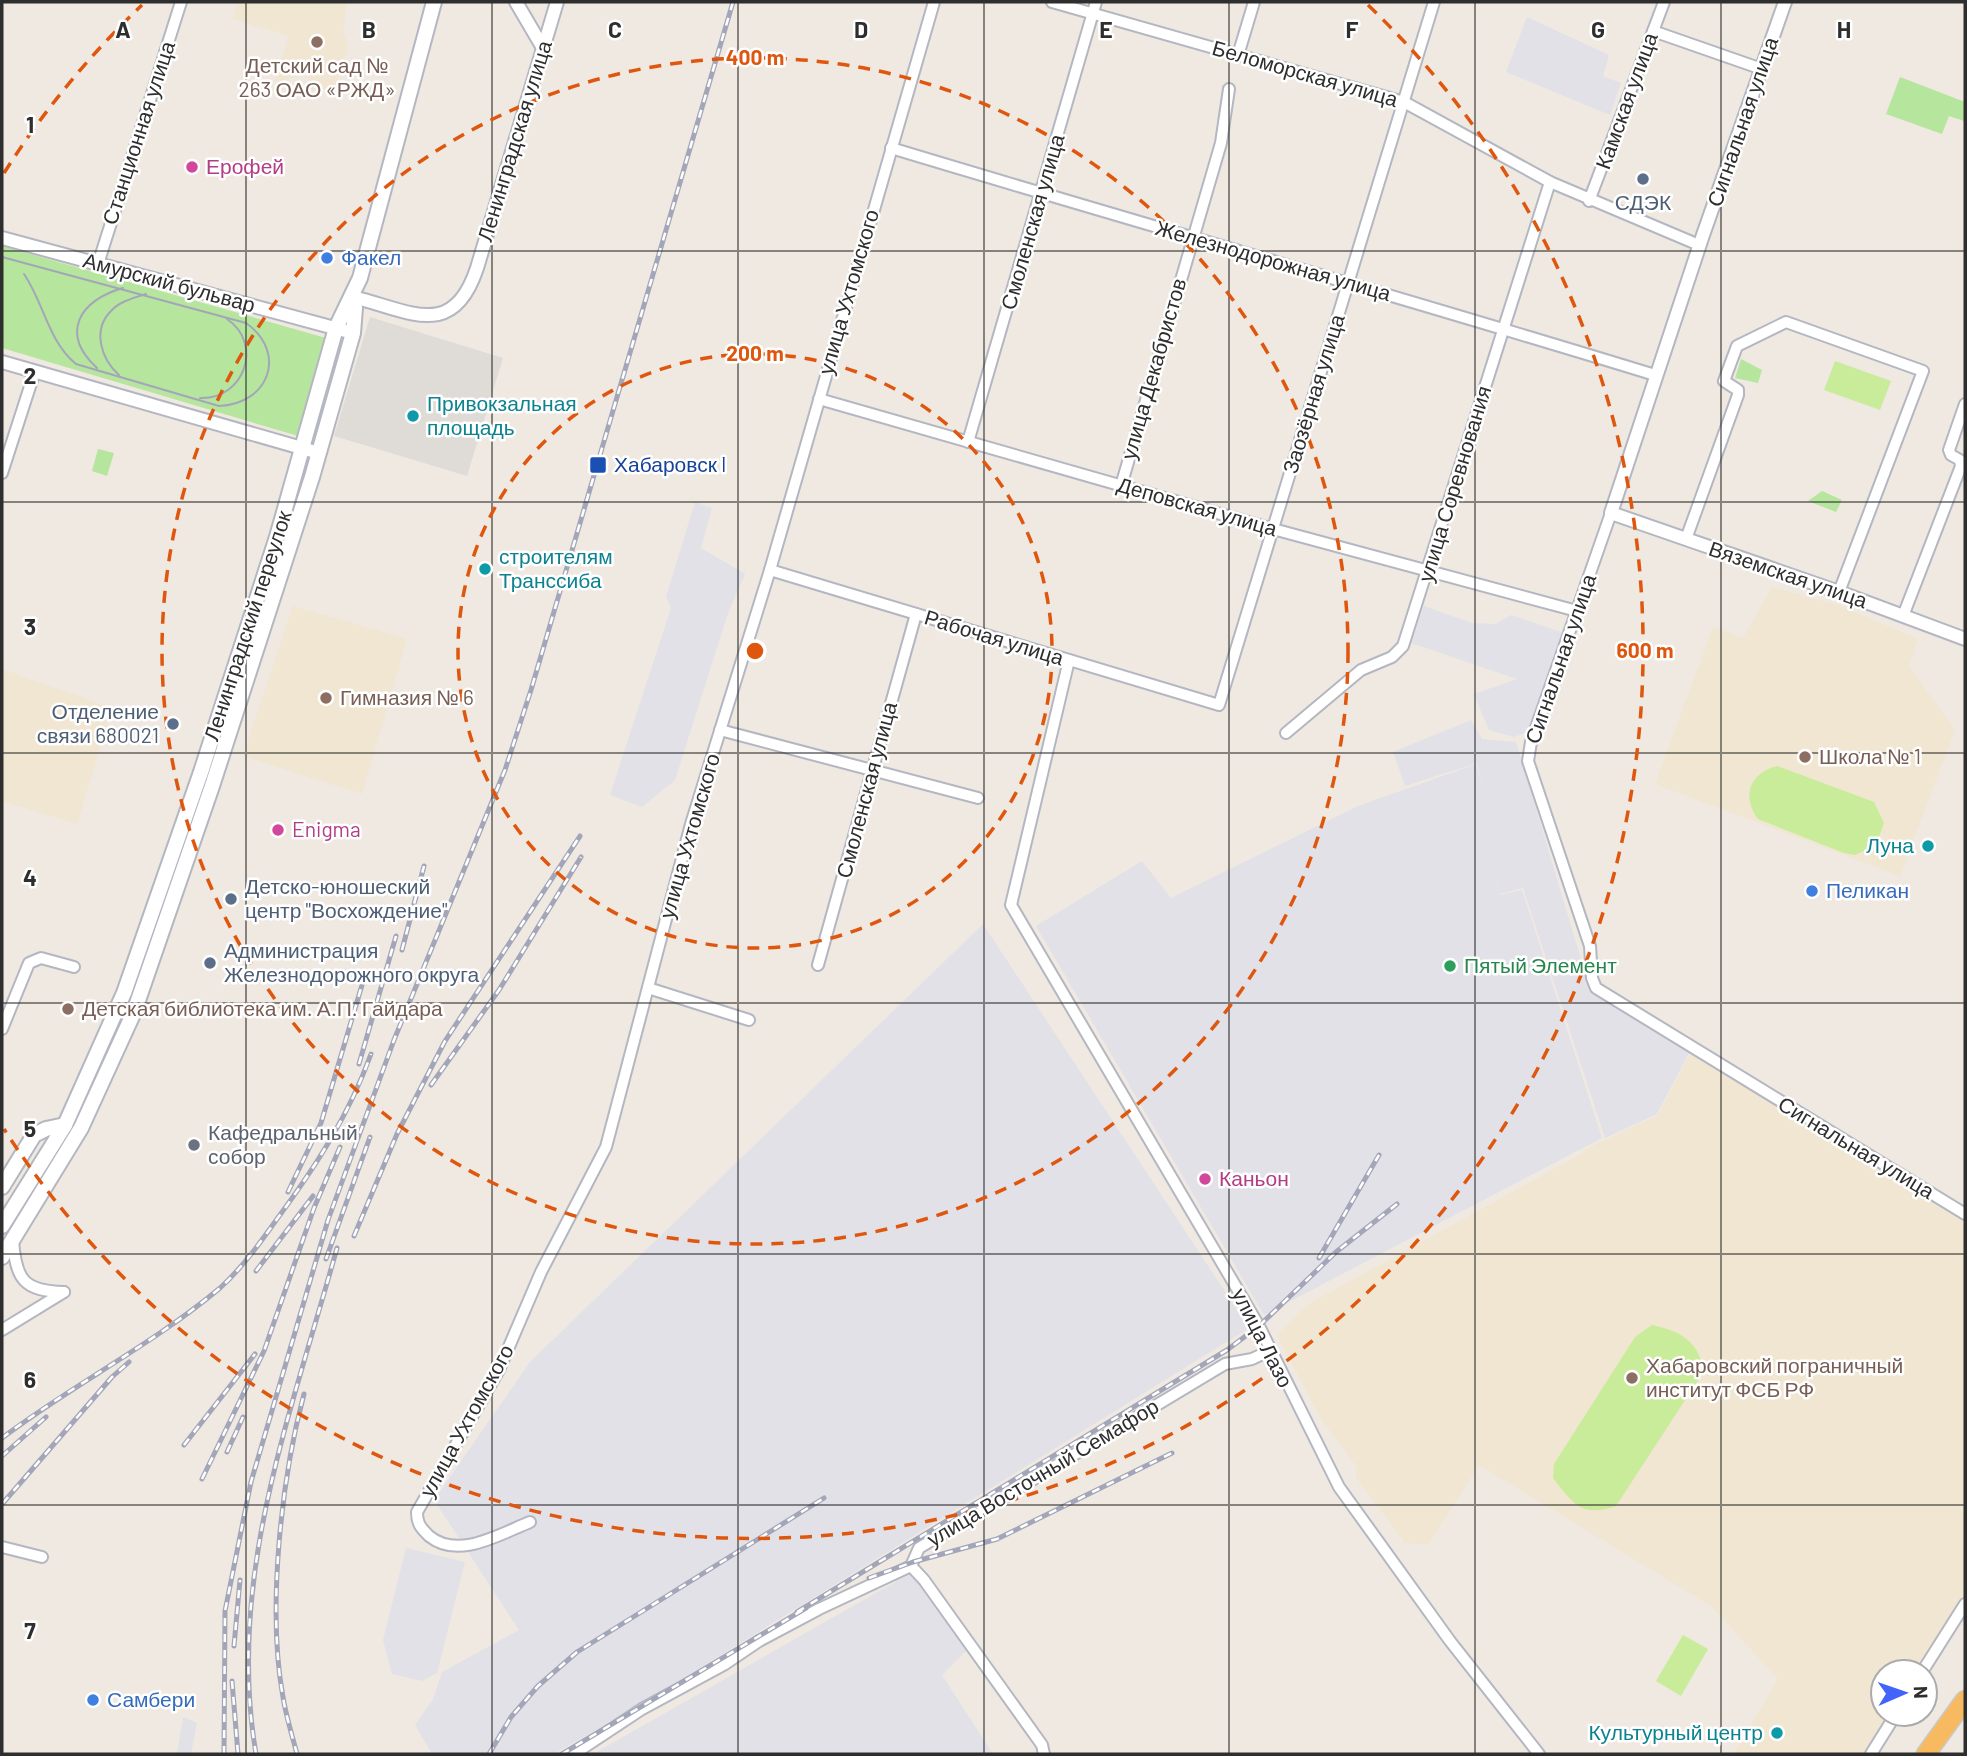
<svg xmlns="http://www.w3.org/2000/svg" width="1967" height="1756" font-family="Barlow,sans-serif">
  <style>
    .industrial { fill: #e3e1e8 }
    .education { fill: #f0e6d1 }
    .green { fill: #b6e59e }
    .pitch { fill: #c9ec9a }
    .plaza { fill: #dfdcd8 }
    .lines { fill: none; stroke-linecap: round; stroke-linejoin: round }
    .minor-casing { stroke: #b4b7c1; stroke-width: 14 }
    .tertiary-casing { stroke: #b4b7c1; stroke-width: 16 }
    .secondary-casing { stroke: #b4b7c1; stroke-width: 18 }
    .trunk-casing { stroke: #c9c9c9; stroke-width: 21 }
    .minor { stroke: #fff; stroke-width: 10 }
    .tertiary { stroke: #fff; stroke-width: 12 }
    .secondary { stroke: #fff; stroke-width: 14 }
    .trunk { stroke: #f8ba60; stroke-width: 18 }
    .tram { stroke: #a3a6b8; stroke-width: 2 }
    .rail-casing { stroke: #a3a6b8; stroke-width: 5 }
    .rail { stroke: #fff; stroke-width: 2.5; stroke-dasharray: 8; stroke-linecap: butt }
    .grid { fill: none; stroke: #2e2e2e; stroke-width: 2; stroke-opacity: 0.55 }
    .ring { fill: none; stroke: #df570e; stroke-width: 3.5; stroke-dasharray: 12 9 }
    .education-dot { fill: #8d6e63; stroke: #fff; stroke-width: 2.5 }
    .hotel-dot { fill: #d1479c; stroke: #fff; stroke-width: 2.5 }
    .service-dot { fill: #5c6f8a; stroke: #fff; stroke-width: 2.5 }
    .shop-dot { fill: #3f7fe0; stroke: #fff; stroke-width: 2.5 }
    .culture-dot { fill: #0f9aa8; stroke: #fff; stroke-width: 2.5 }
    .transit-dot { fill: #1a4fb4; stroke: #fff; stroke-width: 2.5 }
    .leisure-dot { fill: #2e9e5b; stroke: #fff; stroke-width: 2.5 }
    .worship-dot { fill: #6b7280; stroke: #fff; stroke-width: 2.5 }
    .labels { text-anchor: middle; stroke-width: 5; stroke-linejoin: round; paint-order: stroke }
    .education-label { font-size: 21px; fill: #785e54; stroke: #fff; text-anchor: start }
    .street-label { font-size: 21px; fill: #2e2e2e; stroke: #fff }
    .hotel-label { font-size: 21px; fill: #b23c85; stroke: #fff; text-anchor: start }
    .service-label { font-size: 21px; fill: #4e5e75; stroke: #fff; text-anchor: start }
    .shop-label { font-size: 21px; fill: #366cbe; stroke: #fff; text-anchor: start }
    .culture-label { font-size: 21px; fill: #0d838f; stroke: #fff; text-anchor: start }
    .transit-label { font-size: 21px; fill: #164399; stroke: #fff; text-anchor: start }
    .leisure-label { font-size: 21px; fill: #27864d; stroke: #fff; text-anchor: start }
    .worship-label { font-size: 21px; fill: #5b616d; stroke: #fff; text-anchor: start }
    .grid-label { font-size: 23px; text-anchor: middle; font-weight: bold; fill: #2e2e2e; stroke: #fff; stroke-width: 5; stroke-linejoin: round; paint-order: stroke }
    .centre { fill: #df570e; stroke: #fff; stroke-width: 3.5 }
    .ring-label { font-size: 21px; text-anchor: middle; font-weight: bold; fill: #df570e; stroke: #fff; stroke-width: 5; stroke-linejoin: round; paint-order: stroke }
  </style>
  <rect width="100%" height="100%" fill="#efe9e1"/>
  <!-- industrial -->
  <g class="industrial">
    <path d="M1527 17 1609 55 1603 76 1621 83 1610 115 1506 72Z"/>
    <path d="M695 502 712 508 701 548 745 574 728 613 675 780 642 807 610 795 671 608 666 597Z"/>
    <path d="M1424 606 1472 623 1495 624 1511 615 1564 633 1527 732 1514 737 1489 730 1474 694 1517 679 1411 643Z"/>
    <path d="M1471 720 1482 739 1516 742 1590 989 1690 1051 1657 1114 1605 1138 1523 888 1500 894 1488 853 1500 895 1522 890 1602 1138 1264 1315 1036 926 1142 861 1171 898 1358 806 1476 764 1482 783 1477 763 1405 786 1393 752Z"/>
    <path d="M983 924 1249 1328 639 1706 554 1754H432L415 1725 433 1699 442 1672 519 1630 434 1500 530 1362Z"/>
    <path d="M406 1548 465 1562 437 1673 422 1681 392 1674 383 1640Z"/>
    <path d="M911 1573 966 1651 942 1675 993 1754H593Z"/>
    <path d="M183 1717 197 1723 191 1754H177Z"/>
  </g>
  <!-- education -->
  <g class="education">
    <path d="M238 2H347L343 31 348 47 334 90H311L307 75 274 82 289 36 233 19Z"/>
    <path d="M1772 587 1838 605 1918 639 1909 666 1955 730 1900 876 1655 784 1713 627 1743 638Z"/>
    <path d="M293 606 407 639 362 794 243 756Z"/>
    <path d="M2 669 112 708 77 824 2 801Z"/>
    <path d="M1691 1052 1965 1222V1599L1920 1672H1883V1714H1893L1864 1754H1734L1778 1679 1711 1606 1479 1465 1428 1545 1405 1543 1356 1478 1357 1467 1322 1420 1277 1336 1307 1305 1585 1152 1584 1150 1658 1115Z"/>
  </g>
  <!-- green -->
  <g class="green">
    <path d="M1900 77 1965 102 1964 121 1949 116 1942 134 1886 114Z"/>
    <path d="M2 246 326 338 298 436 2 348Z"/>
    <path d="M1741 359 1762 370 1758 383 1735 378Z"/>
    <path d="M98 449 114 453 107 476 92 471Z"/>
    <path d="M1822 491 1842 500 1836 512 1808 501Z"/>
  </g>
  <!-- pitch -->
  <g class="pitch">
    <path d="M1835 361 1891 381 1880 410 1824 390Z"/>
    <path d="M1777 766 1874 802 1884 823 1876 845 1855 855 1844 853 1758 819C1741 796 1750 773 1777 766Z"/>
    <path d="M1652 1325C1681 1331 1698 1341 1704 1371L1616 1506C1582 1518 1573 1504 1553 1478L1554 1464 1635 1337Z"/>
    <path d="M1683 1635 1708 1649 1681 1696 1656 1681Z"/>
  </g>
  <!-- plaza -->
  <path class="plaza" d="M370 317 503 358 467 476 334 436Z"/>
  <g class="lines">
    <!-- minor casing -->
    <g class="minor-casing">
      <g id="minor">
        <path d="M1052 2 1404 102 1550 182 1699 245"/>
        <path d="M1653 31 1762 69"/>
        <path d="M1239 52 1254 2"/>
        <path d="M891 148C1146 225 1401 297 1655 375"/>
        <path d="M1589 201 1664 2"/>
        <path d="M98 264 181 2"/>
        <path d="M819 399 1273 529 1577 611"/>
        <path d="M968 442 1096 2"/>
        <path d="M2 473 35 371"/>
        <path d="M1121 486 1221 143 1229 89"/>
        <path d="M1611 513 1531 742 1528 761 1590 946 1592 978 1596 988 1965 1214"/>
        <path d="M1686 539 1738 395V390L1724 381 1737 346 1786 322 1923 371 1839 592"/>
        <path d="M770 570 1219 705 1434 2"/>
        <path d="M1903 616 1961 466 1960 460 1951 455 1949 450 1965 404"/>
        <path d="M1069 660 1011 905 1259 1326 1339 1487 1450 1641 1539 1754"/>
        <path d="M720 730 978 798"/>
        <path d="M1286 733 1361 670 1392 657 1403 646 1550 182"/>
        <path d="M818 965 916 614"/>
        <path d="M648 988 749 1020"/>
        <path d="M2 1029 29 963 41 958 74 967"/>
        <path d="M13 1241C16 1280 24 1291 64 1292"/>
        <path d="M2 1330 64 1292"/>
        <path d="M530 1522C500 1534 458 1560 429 1536 421 1528 417 1524 417 1512L499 1370 541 1272 606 1147 691 824 770 570 934 2"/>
        <path d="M2 1547 42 1557"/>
        <path d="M911 1566 924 1580 1042 1745 1044 1754"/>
        <path d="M1922 1672 1965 1604"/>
        <path d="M574 1754 642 1709 725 1664 759 1641 819 1609 911 1566 919 1548 1225 1364 1252 1359 1269 1351"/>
        <path d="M1871 1754 1896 1714"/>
      </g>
    </g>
    <!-- tertiary casing -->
    <g class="tertiary-casing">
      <g id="tertiary">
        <path d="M516 2 543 48"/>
        <path d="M1785 2 1703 235 1611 513 1839 592 1965 639"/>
        <path d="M2 238 353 333"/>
        <path d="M353 297C410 311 453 341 477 268L557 2"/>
        <path d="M2 362 319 453"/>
      </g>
    </g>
    <!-- secondary casing -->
    <g class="secondary-casing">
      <g id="secondary">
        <path d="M2 1187 34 1135 46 1129 65 1125"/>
        <path d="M2 1226 65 1125 124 993 201 772 277 537 336 328 360 278 434 2"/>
        <path d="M2 1257 81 1128 134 1012 212 786 312 477 353 333 355 308 353 297"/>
      </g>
    </g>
    <!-- trunk casing -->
    <g class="trunk-casing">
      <path id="trunk" d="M1926 1754 1965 1700"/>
    </g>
    <!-- minor -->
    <use href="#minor" class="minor"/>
    <!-- tertiary -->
    <use href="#tertiary" class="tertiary"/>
    <!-- secondary -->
    <use href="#secondary" class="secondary"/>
    <!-- trunk -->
    <use href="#trunk" class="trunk"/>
    <!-- tram -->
    <g class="tram">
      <path d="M2 257 246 323C288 353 269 404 219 406L76 364C48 341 44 303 24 274"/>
      <path d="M97 368C59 333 80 300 123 288"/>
      <path d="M119 375C101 359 92 330 111 311 120 301 134 298 146 294"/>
      <path d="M200 398C244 400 264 344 227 319"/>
    </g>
    <!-- rail casing -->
    <g class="rail-casing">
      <g id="rail">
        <path d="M402 950 424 866"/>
        <path d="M359 1064 396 936"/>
        <path d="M431 1085 499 990 581 857"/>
        <path d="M288 1192 321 1123 362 985"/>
        <path d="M354 1236 397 1134 445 1041 580 836"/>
        <path d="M1319 1258 1379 1155"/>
        <path d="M326 1259 370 1137"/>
        <path d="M256 1271 313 1196"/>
        <path d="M2 1438C72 1385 152 1345 220 1288 242 1268 260 1243 277 1219 316 1166 349 1115 371 1054"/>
        <path d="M184 1445 255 1354"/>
        <path d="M227 1452 243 1417"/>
        <path d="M2 1456 46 1417"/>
        <path d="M202 1479 264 1351 314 1208 340 1147"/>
        <path d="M3 1503 112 1377 129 1362"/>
        <path d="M869 1578 913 1562 997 1539 1172 1453"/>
        <path d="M797 1612 1227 1350 1259 1326 1336 1252 1397 1204"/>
        <path d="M234 1646 240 1580"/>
        <path d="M232 1681 238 1754"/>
        <path d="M224 1754 225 1611 251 1482 328 1220 394 1040 505 770 531 690 733 2"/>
        <path d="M256 1754C226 1579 291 1414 337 1248"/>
        <path d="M297 1754C292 1735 286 1716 283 1697 267 1610 281 1480 304 1394"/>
        <path d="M489 1754 511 1717 538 1686 577 1652 824 1498"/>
        <path d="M562 1754 806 1608"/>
      </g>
    </g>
    <!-- rail -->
    <use href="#rail" class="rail"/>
  </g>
  <!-- grid -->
  <path class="grid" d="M246 2V1754M492 2V1754M738 2V1754M984 2V1754M1229 2V1754M1475 2V1754M1721 2V1754M2 251H1965M2 502H1965M2 753H1965M2 1003H1965M2 1254H1965M2 1505H1965"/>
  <!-- distance rings -->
  <g class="ring">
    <circle cx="755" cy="651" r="297"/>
    <circle cx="755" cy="651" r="593"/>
    <path d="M4 173A890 890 0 0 1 142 5M1368 5A890 890 0 1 1 4 1129"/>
  </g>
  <!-- markers -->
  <g class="education-dot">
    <circle cx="317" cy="42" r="7"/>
    <circle cx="326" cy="698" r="7"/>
    <circle cx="1805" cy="757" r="7"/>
    <circle cx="68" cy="1009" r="7"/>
    <circle cx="1632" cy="1378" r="7"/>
  </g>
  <g class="hotel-dot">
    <circle cx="192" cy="167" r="7"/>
    <circle cx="278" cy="830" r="7"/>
    <circle cx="1205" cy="1179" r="7"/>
  </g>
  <g class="service-dot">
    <circle cx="1643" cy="179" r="7"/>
    <circle cx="173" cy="724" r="7"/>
    <circle cx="231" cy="899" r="7"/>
    <circle cx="210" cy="963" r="7"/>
  </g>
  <g class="shop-dot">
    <circle cx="327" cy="258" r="7"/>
    <circle cx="1812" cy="891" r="7"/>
    <circle cx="93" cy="1700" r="7"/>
  </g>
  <g class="culture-dot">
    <circle cx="413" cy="416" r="7"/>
    <circle cx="485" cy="569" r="7"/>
    <circle cx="1928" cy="846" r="7"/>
    <circle cx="1777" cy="1733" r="7"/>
  </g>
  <rect class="transit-dot" x="589" y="456" width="18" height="18" rx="3.5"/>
  <circle class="leisure-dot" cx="1450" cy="966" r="7"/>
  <circle class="worship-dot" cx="194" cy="1145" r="7"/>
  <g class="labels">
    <!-- education labels -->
    <g class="education-label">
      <text x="317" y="73" text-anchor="middle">Детский сад №<tspan x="317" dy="24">263 ОАО «РЖД»</tspan></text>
      <text x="340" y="705">Гимназия № 6</text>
      <text x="1819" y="764">Школа № 1</text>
      <text x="82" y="1016">Детская библиотека им. А.П. Гайдара</text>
      <text x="1646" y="1373">Хабаровский пограничный<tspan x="1646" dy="24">институт ФСБ РФ</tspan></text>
    </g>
    <!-- street labels -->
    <g class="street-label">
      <text transform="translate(1305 74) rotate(16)" y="7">Беломорская улица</text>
      <text transform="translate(1627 101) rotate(-70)" y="7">Камская улица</text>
      <text transform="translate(1743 122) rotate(-71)" y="7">Сигнальная улица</text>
      <text transform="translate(139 133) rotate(-72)" y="7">Станционная улица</text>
      <text transform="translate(515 141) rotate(-73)" y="7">Ленинградская улица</text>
      <text transform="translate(1033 222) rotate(-74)" y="7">Смоленская улица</text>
      <text transform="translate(1273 261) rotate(16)" y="7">Железнодорожная улица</text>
      <text transform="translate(169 283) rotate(15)" y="7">Амурский бульвар</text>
      <text transform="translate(849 292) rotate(-74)" y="7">улица Ухтомского</text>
      <text transform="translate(1154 369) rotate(-74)" y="7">улица Декабристов</text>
      <text transform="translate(1314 394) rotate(-73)" y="7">Заозёрная улица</text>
      <text transform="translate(1455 484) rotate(-73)" y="7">улица Соревнования</text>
      <text transform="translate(1197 507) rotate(16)" y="7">Деповская улица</text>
      <text transform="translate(1788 575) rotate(19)" y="7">Вяземская улица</text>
      <text transform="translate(248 626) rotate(-72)" y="7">Ленинградский переулок</text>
      <text transform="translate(994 638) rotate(17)" y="7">Рабочая улица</text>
      <text transform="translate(1561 659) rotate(-71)" y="7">Сигнальная улица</text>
      <text transform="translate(867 790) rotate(-75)" y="7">Смоленская улица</text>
      <text transform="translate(690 836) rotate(-74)" y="7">улица Ухтомского</text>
      <text transform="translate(1856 1148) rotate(31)" y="7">Сигнальная улица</text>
      <text transform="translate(1262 1338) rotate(63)" y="7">улица Лазо</text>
      <text transform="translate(467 1421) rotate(-61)" y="7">улица Ухтомского</text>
      <text transform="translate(1043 1473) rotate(-31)" y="7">улица Восточный Семафор</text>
    </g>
    <!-- hotel labels -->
    <g class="hotel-label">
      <text x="206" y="174">Ерофей</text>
      <text x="292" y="837">Enigma</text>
      <text x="1219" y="1186">Каньон</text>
    </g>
    <!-- service labels -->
    <g class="service-label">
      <text x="1643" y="210" text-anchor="middle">СДЭК</text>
      <text x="159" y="719" text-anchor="end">Отделение<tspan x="159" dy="24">связи 680021</tspan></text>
      <text x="245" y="894">Детско-юношеский<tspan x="245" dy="24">центр "Восхождение"</tspan></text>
      <text x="224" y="958">Администрация<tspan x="224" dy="24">Железнодорожного округа</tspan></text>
    </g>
    <!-- shop labels -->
    <g class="shop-label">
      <text x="341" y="265">Факел</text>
      <text x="1826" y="898">Пеликан</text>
      <text x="107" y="1707">Самбери</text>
    </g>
    <!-- culture labels -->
    <g class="culture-label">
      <text x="427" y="411">Привокзальная<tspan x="427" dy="24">площадь</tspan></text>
      <text x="499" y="564">строителям<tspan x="499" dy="24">Транссиба</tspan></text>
      <text x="1914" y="853" text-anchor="end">Луна</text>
      <text x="1763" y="1740" text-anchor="end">Культурный центр</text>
    </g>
    <!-- transit labels -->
    <g class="transit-label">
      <text x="614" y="472">Хабаровск I</text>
    </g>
    <!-- leisure labels -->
    <g class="leisure-label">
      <text x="1464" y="973">Пятый Элемент</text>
    </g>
    <!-- worship labels -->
    <g class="worship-label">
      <text x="208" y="1140">Кафедральный<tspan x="208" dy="24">собор</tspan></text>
    </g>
  </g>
  <g class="grid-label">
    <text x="123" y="38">A</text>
    <text x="369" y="38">B</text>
    <text x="615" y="38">C</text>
    <text x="861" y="38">D</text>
    <text x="1106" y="38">E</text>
    <text x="1352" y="38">F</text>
    <text x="1598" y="38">G</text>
    <text x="1844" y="38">H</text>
    <text x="30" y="133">1</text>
    <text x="30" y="384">2</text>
    <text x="30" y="635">3</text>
    <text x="30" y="886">4</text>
    <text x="30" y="1137">5</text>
    <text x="30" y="1388">6</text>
    <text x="30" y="1639">7</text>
  </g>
  <circle cx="755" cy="651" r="10" class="centre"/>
  <g class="ring-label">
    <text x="755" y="65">400 m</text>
    <text x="755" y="361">200 m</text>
    <text x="1645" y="658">600 m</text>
  </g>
  <!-- border -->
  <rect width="1967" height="1756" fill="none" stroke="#2e2e2e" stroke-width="7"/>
  <!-- north arrow -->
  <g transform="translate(1904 1693) rotate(88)"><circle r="33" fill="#ffffff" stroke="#ababab" stroke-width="2"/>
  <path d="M0-5L12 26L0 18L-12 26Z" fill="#4264fb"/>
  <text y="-10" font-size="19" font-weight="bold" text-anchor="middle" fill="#2e2e2e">N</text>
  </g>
</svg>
